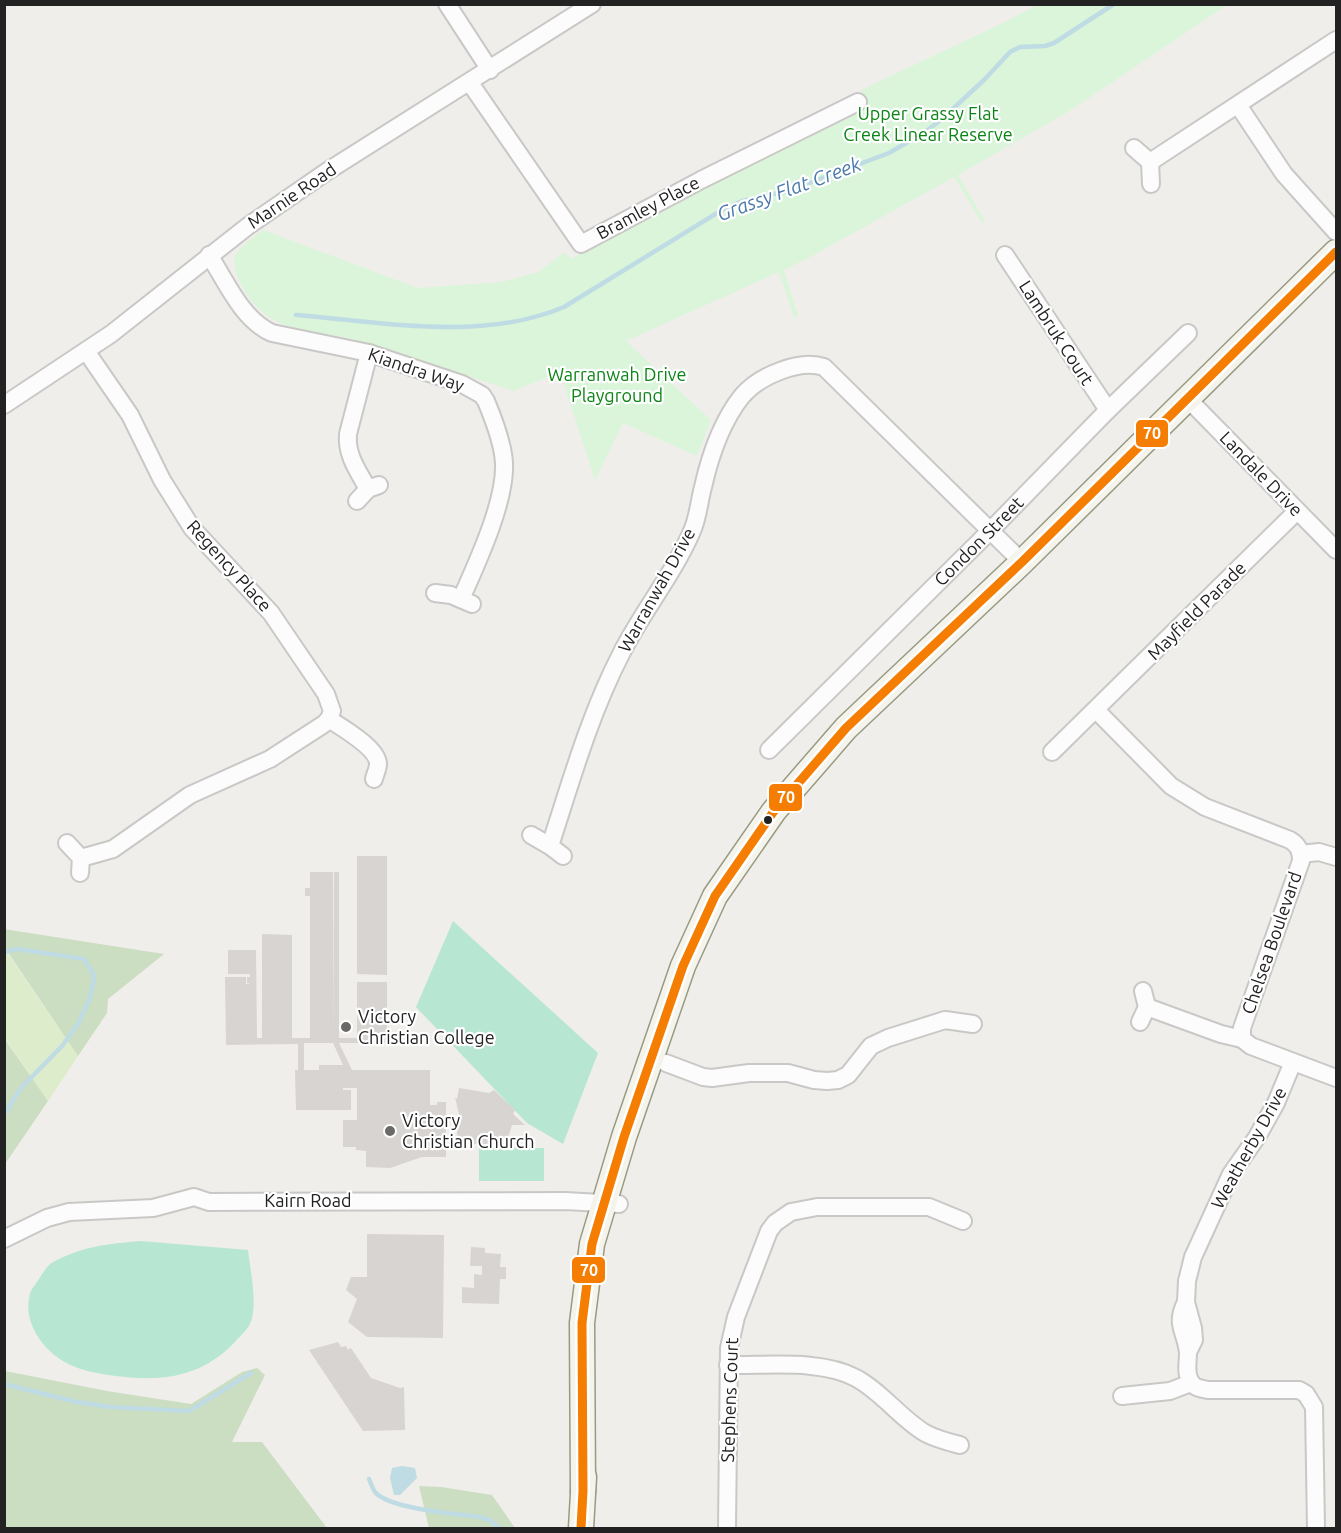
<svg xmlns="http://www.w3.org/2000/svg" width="1341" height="1533" font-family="Ubuntu,sans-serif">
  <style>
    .grass { fill: #ddeccb }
    .forest { fill: #cbdec1 }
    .park { fill: #daf5da }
    .pitch { fill: #b7e6d2 }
    .water { fill: #bfdbe3 }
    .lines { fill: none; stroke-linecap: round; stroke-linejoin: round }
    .stream { stroke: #bfdbe3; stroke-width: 4.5 }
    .building { fill: #d7d4d2; fill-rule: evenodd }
    .street-casing { stroke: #c9c8c7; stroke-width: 20 }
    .secondary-casing { stroke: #999a82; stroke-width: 27 }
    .street { stroke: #fdfcfc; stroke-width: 16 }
    .secondary { stroke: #f4f4ed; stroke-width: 24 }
    .bus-1-casing { stroke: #fff; stroke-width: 14 }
    .bus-1 { stroke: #f47d02; stroke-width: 9 }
    .bus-dot { fill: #222; stroke: #fff; stroke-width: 2 }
    .poi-dot { fill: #6a6968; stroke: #fff; stroke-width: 2 }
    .labels { text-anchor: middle; stroke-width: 4.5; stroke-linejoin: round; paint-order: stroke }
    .park-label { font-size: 18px; fill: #0c8416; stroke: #fff }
    .street-label { font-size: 18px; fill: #222; stroke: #fff }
    .poi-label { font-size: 18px; fill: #222; stroke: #fff; text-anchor: start }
    .water-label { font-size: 20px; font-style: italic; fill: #4a7aab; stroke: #fff }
    .line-badge { stroke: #fff; stroke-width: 2 }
    .badge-label { font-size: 16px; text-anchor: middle; font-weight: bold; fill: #fff }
  </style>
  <rect width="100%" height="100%" fill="#f0eeeb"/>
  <!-- grass -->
  <path class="grass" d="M4 948 78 1056 48 1101 5 1038Z"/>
  <!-- forest -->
  <g class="forest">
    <path d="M4 929 10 930 164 954 108 999 107 1013 78 1056 5 948Z"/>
    <path d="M4 1038 48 1101 5 1164H4Z"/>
    <path d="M257 1368 265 1375 232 1442H262L327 1528H5V1371L107 1391 191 1404 242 1372Z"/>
    <path d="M419 1486 441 1487 492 1495 515 1528H429Z"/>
  </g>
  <!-- park -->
  <path class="park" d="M1037 5H1227L1071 110 958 175 985 221 982 223 954 177 814 255 784 270 798 316 794 317 779 272 626 341 711 420 697 456 623 423 595 480 560 372 514 391C464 375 413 358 362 342 312 326 269 339 241 284 225 253 239 249 263 230L418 288 502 282 538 272 565 252 571 259 661 208 868 107 861 90 1009 20Z"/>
  <!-- pitch -->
  <g class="pitch">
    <path d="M453 921 598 1053 563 1144 527 1123 416 1007Z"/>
    <rect x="479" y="1148" width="65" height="33"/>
    <path d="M141 1241 248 1250C250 1269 259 1309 249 1326 245 1332 238 1338 234 1343 198 1380 156 1382 108 1375 90 1372 71 1368 57 1357 38 1343 23 1318 30 1294 31 1289 36 1284 39 1279 43 1273 47 1265 53 1262 83 1246 108 1244 141 1241Z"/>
  </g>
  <!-- water -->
  <path class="water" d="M402 1466 415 1468 417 1478 400 1495H394L390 1478 392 1468Z"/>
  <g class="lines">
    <!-- stream -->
    <g class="stream">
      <path d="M296 315C384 322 481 342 564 307L722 210 742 201 788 191 889 153 925 132 942 119 985 79 1010 52 1020 47 1045 46 1054 43 1114 4"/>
      <path d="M4 952 17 949 84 959 93 973 94 981 89 1000 78 1024 63 1045 21 1088 4 1115"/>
      <path d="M4 1384 77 1402 110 1407 189 1411 251 1373"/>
      <path d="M369 1479C371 1483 372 1488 375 1492 389 1509 457 1514 480 1517L490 1520 499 1528"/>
    </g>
  </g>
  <!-- building -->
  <g class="building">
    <path d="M357 856H387V975L357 974Z"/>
    <path d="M310 872H333V1038L334 872H339V1038H357V982H387V1043H339L352 1070H430V1105H437V1102H446V1157H422L390 1168 366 1167V1151L356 1150V1147H343V1120H357V1088H343V1090H351V1110H296L295 1070H298V1044L226 1045 225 977H246V984H251L247 983V977H250V974H228V950H256L257 1038H262V934L292 935V1038H310V896H305V888H310ZM304 1043H333L343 1065H319V1070H304Z"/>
    <path d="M459 1088 489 1093 494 1090 515 1110 513 1114 525 1125H512L506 1144H467V1141H457V1119H460L455 1097 457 1099Z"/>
    <path d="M367 1234 444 1235 443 1338 367 1337 348 1322 357 1299 346 1290 351 1277H367Z"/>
    <path d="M471 1247 485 1248V1253L501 1254 500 1267H506V1279H500L499 1304 462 1303V1287L474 1288V1274L482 1275V1266H470Z"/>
    <path d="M338 1342 341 1347 346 1346 348 1350 351 1348 371 1378 400 1388 404 1387 405 1430 363 1431 309 1350Z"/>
  </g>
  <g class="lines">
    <!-- street casing -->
    <g class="street-casing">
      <g id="street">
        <path d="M447 4 490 70"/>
        <path d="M470 83 581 244 701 180 858 102"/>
        <path d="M1238 105 1284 174 1336 232"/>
        <path d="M1134 148 1150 162 1151 184"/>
        <path d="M1150 162 1336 40"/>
        <path d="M209 255C226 281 242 320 272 333L369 353 462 384 482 395 486 401C494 420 503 443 504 463 506 501 477 563 461 599"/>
        <path d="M1005 255 1108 410"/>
        <path d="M1187 398 1336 550"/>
        <path d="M4 405 111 334 248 226 326 172 592 4"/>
        <path d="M368 489C358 471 346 455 348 434L369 353"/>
        <path d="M357 501 368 489 379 485"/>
        <path d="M435 593 451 595 472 604"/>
        <path d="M1096 710 1171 786 1205 807 1290 840C1298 845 1301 850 1301 861L1242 1028V1039L1251 1046 1336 1078"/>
        <path d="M329 719C341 727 378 748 378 764 378 769 375 774 374 779"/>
        <path id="s1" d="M769 750 989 532 1108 410 1188 333"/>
        <path d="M1052 752 1297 511"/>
        <path d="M531 835 550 846"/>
        <path d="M67 843 81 858 80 873"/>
        <path d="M1301 854 1319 852 1336 857"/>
        <path d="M563 856 550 846C571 781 590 714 621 654 642 612 673 575 692 531 698 518 699 502 703 487 710 456 722 421 742 396 759 376 799 359 824 367L1022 562"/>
        <path d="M81 858 113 849 190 795 270 759 324 724 329 719 332 711 326 694 271 613 192 528 162 480 130 415 86 351"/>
        <path d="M1147 1007 1221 1034 1242 1039"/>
        <path d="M1140 1022 1147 1007 1143 991"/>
        <path d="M666 1063 703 1077 712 1078 749 1073H788L814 1080 827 1081 838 1080 848 1075 871 1046 888 1038 945 1020 973 1024"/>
        <path d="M4 1239 47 1218 69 1212 153 1208 194 1197 209 1202 565 1201 619 1204"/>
        <path d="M1186 1302C1174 1325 1186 1331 1188 1353 1188 1362 1185 1374 1191 1382 1194 1388 1203 1389 1208 1390H1299L1306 1394 1314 1407 1316 1528"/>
        <path d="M1188 1352 1194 1340 1193 1328 1186 1302 1187 1281 1193 1257 1231 1174 1257 1137 1276 1103 1293 1062"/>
        <path d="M728 1365C767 1366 821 1359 856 1378 882 1392 900 1418 925 1433 936 1439 948 1442 960 1445"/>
        <path d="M1122 1396 1170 1391 1191 1383"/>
        <path d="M727 1528 729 1348 736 1317 769 1231 775 1223 791 1212 817 1207H929L963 1221"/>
      </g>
    </g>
    <!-- secondary casing -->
    <g class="secondary-casing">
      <g id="secondary">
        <path d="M583 1491 582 1323 592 1244 624 1137 683 966 715 896 774 811 846 728 1022 562 1336 252"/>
        <path d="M581 1528 584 1477"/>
      </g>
    </g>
    <!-- street -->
    <use href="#street" class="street"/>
    <!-- secondary -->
    <use href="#secondary" class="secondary"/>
    <!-- bus-1 casing -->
    <g class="bus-1-casing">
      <path id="bus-1" d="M581 1528 583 1491 582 1323 592 1244 624 1137 683 966 715 896 774 811 846 728 1022 562 1336 252"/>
    </g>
    <!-- bus-1 -->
    <use href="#bus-1" class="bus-1"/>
  </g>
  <!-- markers -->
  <circle class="bus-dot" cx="768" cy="820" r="5"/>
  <g class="poi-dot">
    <circle cx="346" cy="1027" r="6"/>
    <circle cx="390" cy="1131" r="6"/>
  </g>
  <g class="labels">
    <!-- park labels -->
    <g class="park-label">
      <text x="928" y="120">Upper Grassy Flat<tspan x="928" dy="21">Creek Linear Reserve</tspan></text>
      <text x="617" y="381">Warranwah Drive<tspan x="617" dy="21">Playground</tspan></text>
    </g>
    <!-- street labels -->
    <g class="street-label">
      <text transform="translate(292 196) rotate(-34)" y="6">Marnie Road</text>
      <text transform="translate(648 208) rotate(-28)" y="6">Bramley Place</text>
      <text transform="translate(1056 333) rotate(57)" y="6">Lambruk Court</text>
      <text transform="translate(416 370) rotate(19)" y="6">Kiandra Way</text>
      <text transform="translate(1261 474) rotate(46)" y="6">Landale Drive</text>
      <text dy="6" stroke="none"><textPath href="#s1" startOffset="296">Condon Street</textPath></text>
      <text transform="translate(229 566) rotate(48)" y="6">Regency Place</text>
      <text transform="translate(657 590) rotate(-61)" y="6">Warranwah Drive</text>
      <text transform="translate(1197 611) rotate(-45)" y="6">Mayfield Parade</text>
      <text transform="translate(1272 943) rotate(-71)" y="6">Chelsea Boulevard</text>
      <text transform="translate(1249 1148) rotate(-61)" y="6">Weatherby Drive</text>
      <text x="308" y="1207">Kairn Road</text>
      <text transform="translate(730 1400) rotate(-88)" y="6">Stephens Court</text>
    </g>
    <!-- poi labels -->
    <g class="poi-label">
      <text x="358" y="1023">Victory<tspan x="358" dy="21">Christian College</tspan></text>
      <text x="402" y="1127">Victory<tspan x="402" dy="21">Christian Church</tspan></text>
    </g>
    <!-- water labels -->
    <g class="water-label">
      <text transform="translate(789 189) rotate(-20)" y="7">Grassy Flat Creek</text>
    </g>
  </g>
  <g class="line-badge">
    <rect x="1135" y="419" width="34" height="29" rx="6" fill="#f47d02"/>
    <rect x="768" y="783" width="35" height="29" rx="6" fill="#f47d02"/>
    <rect x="571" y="1256" width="35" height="28" rx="6" fill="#f47d02"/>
  </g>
  <g class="badge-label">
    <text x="1152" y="439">70</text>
    <text x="786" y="803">70</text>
    <text x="589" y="1276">70</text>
  </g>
  <!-- border -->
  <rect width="1341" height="1533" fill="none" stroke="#222222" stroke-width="12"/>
</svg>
